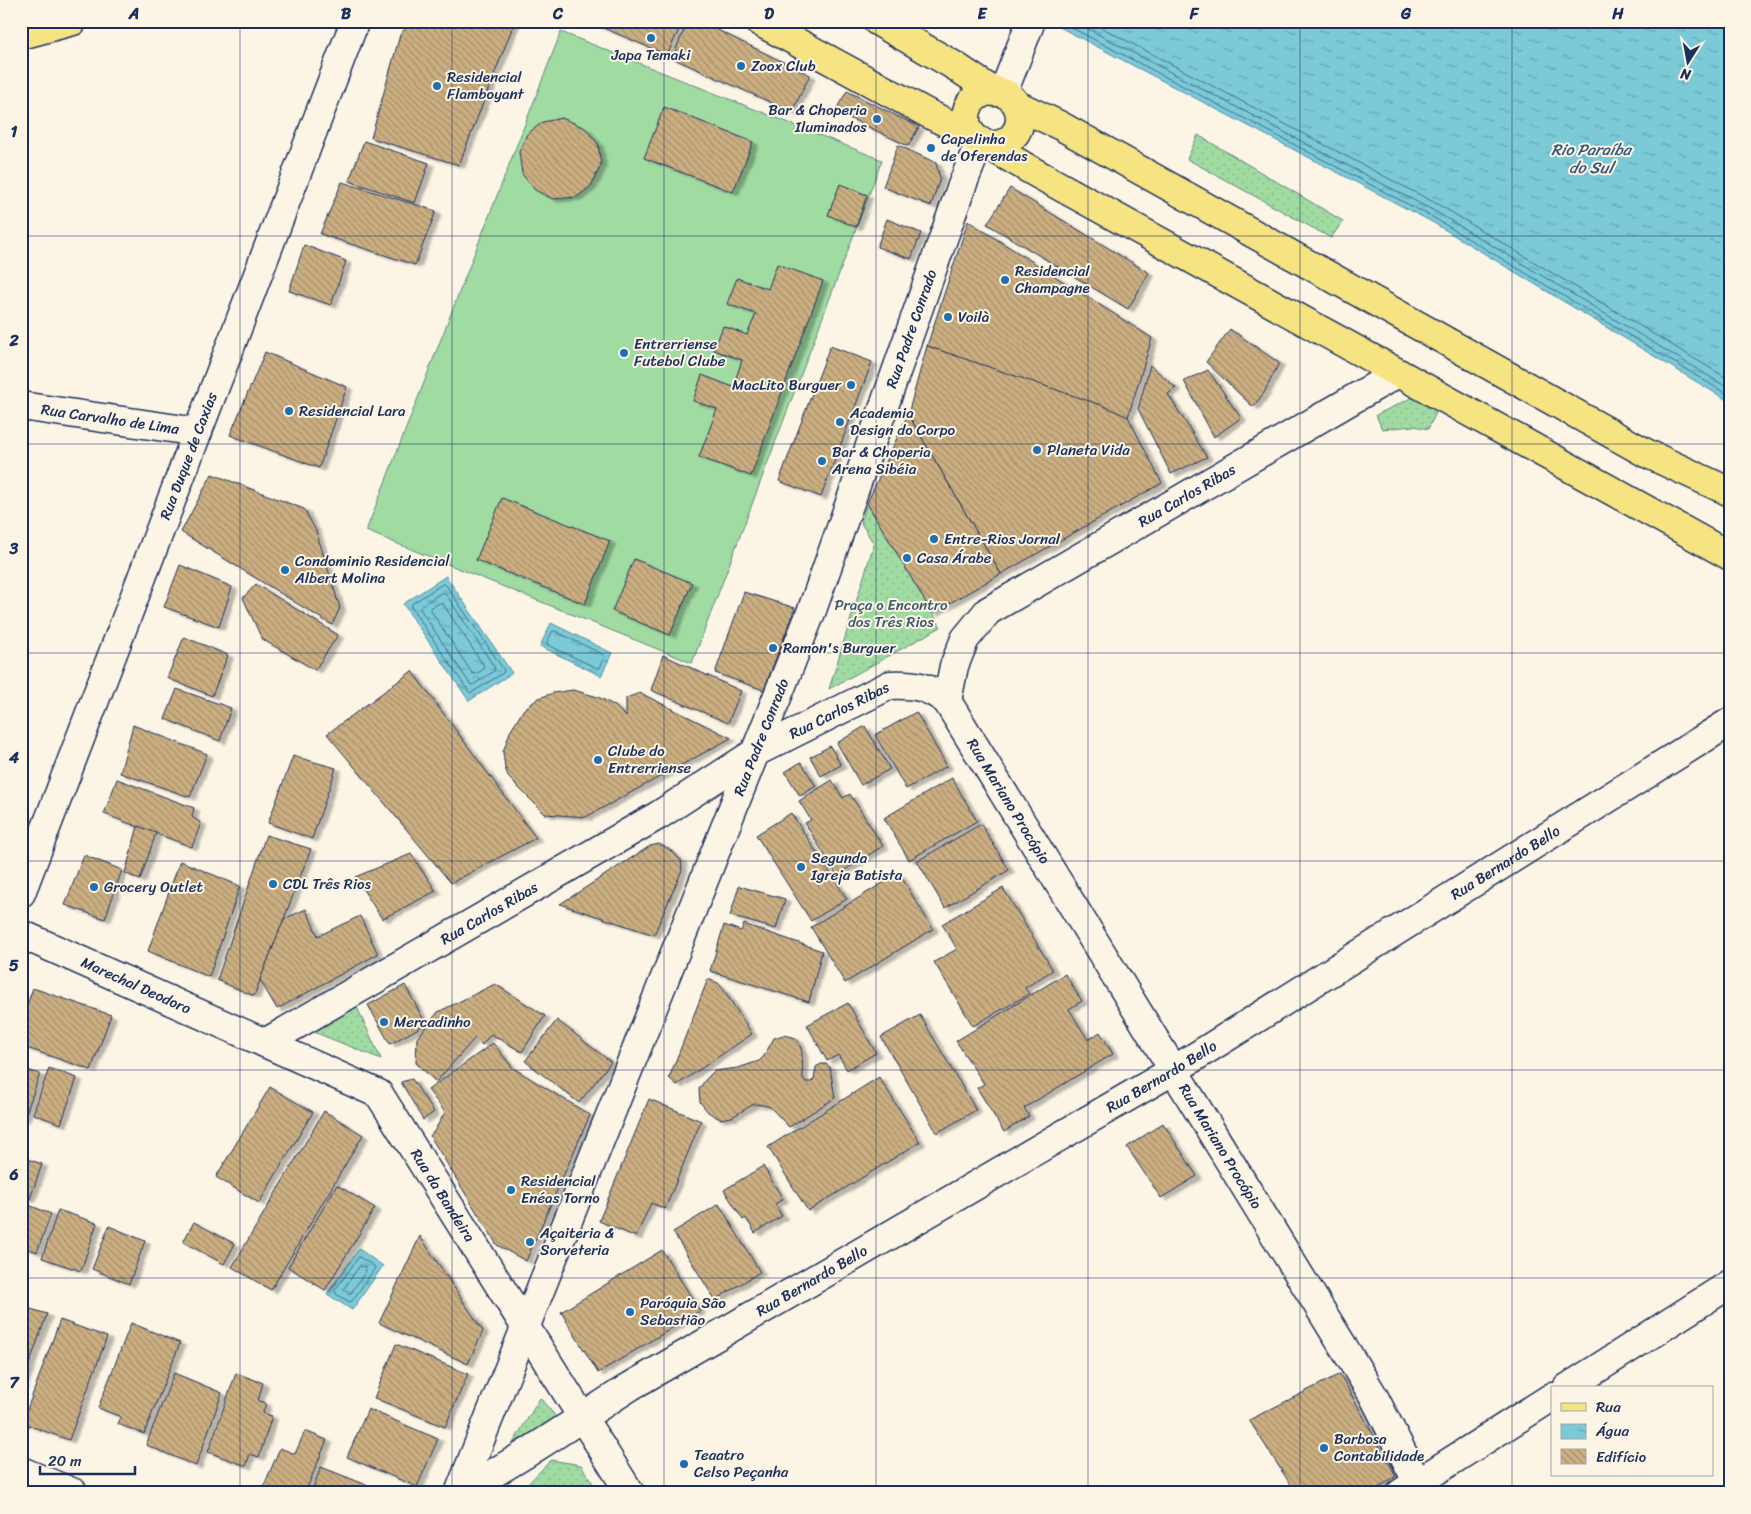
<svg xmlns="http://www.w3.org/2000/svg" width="1751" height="1514" font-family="Sriracha,sans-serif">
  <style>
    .grass { fill: url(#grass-dots); stroke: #5e8580 }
    .garden { fill: #a0dba2; stroke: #5e8580 }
    .water { fill: url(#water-ripples); stroke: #558ca7 }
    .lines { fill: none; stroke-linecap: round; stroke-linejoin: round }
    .shore { stroke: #416d8e; stroke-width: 1 }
    .building { fill: url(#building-back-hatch); stroke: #1b2f5e; filter: url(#shadow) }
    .minor-casing { stroke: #1b2f5e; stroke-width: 31 }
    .major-casing { stroke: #1b2f5e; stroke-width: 31 }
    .minor { stroke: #fcf5e5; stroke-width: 28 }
    .major { stroke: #f6e381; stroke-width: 28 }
    .grid { fill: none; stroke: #1b2f5e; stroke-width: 1; stroke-opacity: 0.55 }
    .poi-dot { fill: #1f6fb2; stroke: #fcf5e5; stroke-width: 2 }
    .labels { text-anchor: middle; stroke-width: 4; stroke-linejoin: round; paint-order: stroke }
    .poi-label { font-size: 15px; fill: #1b2f5e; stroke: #fcf5e5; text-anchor: start }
    .street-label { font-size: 15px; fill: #1b2f5e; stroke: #fcf5e5 }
    .park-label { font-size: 15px; fill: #3c5a6f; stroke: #fcf5e5 }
    .water-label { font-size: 16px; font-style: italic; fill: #33567c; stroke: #fcf5e5 }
    .neatline { fill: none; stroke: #1b2f5e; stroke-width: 2 }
    .grid-label { font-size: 16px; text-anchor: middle; font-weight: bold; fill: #1b2f5e }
  </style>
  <defs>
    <pattern id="grass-dots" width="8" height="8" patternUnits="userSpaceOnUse" patternTransform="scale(1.25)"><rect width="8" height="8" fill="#a0dba2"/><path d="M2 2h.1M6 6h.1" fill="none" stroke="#89bc8e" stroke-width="1.8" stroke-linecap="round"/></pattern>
    <pattern id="water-ripples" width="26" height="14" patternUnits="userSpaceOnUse" patternTransform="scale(1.25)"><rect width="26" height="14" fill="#7bcad7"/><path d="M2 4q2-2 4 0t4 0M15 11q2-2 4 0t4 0" fill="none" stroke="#64a4b2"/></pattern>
    <pattern id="building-back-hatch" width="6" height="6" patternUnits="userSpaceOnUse" patternTransform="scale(1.25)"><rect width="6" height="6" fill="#ccaf81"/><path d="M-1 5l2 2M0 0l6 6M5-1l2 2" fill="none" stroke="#a58f6d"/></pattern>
    <filter id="shadow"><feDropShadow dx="5.5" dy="3" stdDeviation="1" flood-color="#0004"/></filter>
  </defs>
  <rect width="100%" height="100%" fill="#fcf5e5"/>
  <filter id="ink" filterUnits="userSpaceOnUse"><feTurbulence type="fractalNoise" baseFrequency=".02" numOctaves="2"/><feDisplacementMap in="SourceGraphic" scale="10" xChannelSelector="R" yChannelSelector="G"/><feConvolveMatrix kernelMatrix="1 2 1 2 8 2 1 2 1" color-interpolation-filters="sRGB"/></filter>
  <g filter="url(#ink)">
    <!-- grass -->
    <g class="grass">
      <path d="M1198 135 1343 221 1331 238 1187 159Z"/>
      <path d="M1417 395 1438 409 1428 429 1414 426 1382 429 1376 415Z"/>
      <path d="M867 503 941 627 829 689 874 544 861 523Z"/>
      <path d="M355 1003 381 1059 309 1030Z"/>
      <path d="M540 1398 557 1418 513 1443Z"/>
      <path d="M551 1460 581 1465 599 1493H519Z"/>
    </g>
    <!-- garden -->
    <path class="garden" d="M561 32 882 160 692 663 366 531Z"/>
    <!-- water -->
    <g class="water">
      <path d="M1048 21H1730V402L1432 222Z"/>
      <path d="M446 576 512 673 469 701 403 604Z"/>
      <path d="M551 623 612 653 601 676 540 646Z"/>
      <path d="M359 1249 383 1266 352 1310 327 1294Z"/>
    </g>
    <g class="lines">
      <!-- shore -->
      <g class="shore">
        <path d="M1059 21 1434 218 1730 396"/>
        <path d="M1073 21 1438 213 1730 389"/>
        <path d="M1089 21 1441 206 1730 380"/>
        <path d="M443 584 446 585 504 670 503 673 471 693 469 692 411 607 412 604Z"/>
        <path d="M441 593H445L495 668 494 671 473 685 470 684 420 609 421 606Z"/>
        <path d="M440 603 443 604 484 666V669L476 674 472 673 431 611V608Z"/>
        <path d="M555 631 604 655V657L600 668H597L548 645 547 642 552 632Z"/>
        <path d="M359 1257 374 1266 375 1268 352 1301 350 1302 336 1294 335 1291Z"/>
        <path d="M360 1266 365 1267 366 1271 351 1293 348 1294 344 1289Z"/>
      </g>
    </g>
    <!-- building -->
    <g class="building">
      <path d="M411 21H515L459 165 371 138 400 35Z"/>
      <path d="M587 21H683L667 55Z"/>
      <path d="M688 21H699L810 75 792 112 672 58Z"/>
      <path d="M847 91 919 127 908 146 835 111Z"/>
      <path d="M664 107 753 142 733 192 644 158Z"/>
      <path d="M562 118 585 128 598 144 601 165 591 186 577 197 553 199 535 190 522 174 519 152 527 134 543 122Z"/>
      <path d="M364 141 429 163 415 203 349 181Z"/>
      <path d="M898 145 936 163 940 178 931 206 883 187Z"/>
      <path d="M342 182 436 211 415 265 320 234Z"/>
      <path d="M840 184 867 195 856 227 828 215Z"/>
      <path d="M1010 188 1149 273 1128 309 987 224Z"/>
      <path d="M887 219 921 233 911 259 877 247Z"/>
      <path d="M968 221 1152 338 1128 417 927 346Z"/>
      <path d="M304 245 346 261 331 305 289 291Z"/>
      <path d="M777 264 823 281 751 476 699 457 717 409 693 401 702 375 733 387 742 360 714 350 723 326 747 335 756 314 727 304 737 278 768 289Z"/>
      <path d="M1230 329 1279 363 1264 393 1253 407 1206 362Z"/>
      <path d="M830 346 872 362 821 497 779 481Z"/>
      <path d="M927 346 1104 406 1128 417 1162 483 1001 574 908 414Z"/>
      <path d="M265 352 347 387 319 468 230 435Z"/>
      <path d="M1150 365 1176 388 1168 394 1207 457 1171 474 1138 409Z"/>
      <path d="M1208 370 1241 418 1214 437 1184 381Z"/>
      <path d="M908 414 1001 574 932 613 867 503Z"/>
      <path d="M212 474 304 509 316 531 340 608 332 625 181 532Z"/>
      <path d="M502 498 610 541 585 604 476 560Z"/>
      <path d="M634 559 692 583 670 635 612 611Z"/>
      <path d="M180 565 232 587 219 627 164 607Z"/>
      <path d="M256 584 338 635 315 670 262 639 243 598Z"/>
      <path d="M744 592 795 608 764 690 715 673Z"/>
      <path d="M184 637 228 655 212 696 167 678Z"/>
      <path d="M663 655 741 691 728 723 651 690Z"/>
      <path d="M412 671 536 838 451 883 327 734Z"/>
      <path d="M177 689 231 708 220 741 165 719Z"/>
      <path d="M573 690 598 697 615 706 626 717V698L640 693 731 738 586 817 545 814 509 778 505 768 503 752 510 732 524 709 539 698 553 693Z"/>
      <path d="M916 712 947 766 906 789 875 735Z"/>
      <path d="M133 725 207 754 190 797 120 773Z"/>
      <path d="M865 726 890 769 861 785 837 743Z"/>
      <path d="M830 746 841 765 821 776 810 757Z"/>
      <path d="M293 756 336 768 312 839 268 823Z"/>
      <path d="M801 762 816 786 800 796 785 772Z"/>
      <path d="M952 778 977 821 909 860 884 818Z"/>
      <path d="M117 779 194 808 192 817 201 823 192 847 104 814Z"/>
      <path d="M832 780 843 798 850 794 883 846 837 875 805 823 811 820 799 801Z"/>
      <path d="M791 813 847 899 811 921 756 835Z"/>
      <path d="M981 824 1009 870 945 908 917 861Z"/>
      <path d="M138 826 156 833 140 880 125 873Z"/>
      <path d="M266 835 311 849 254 996 217 980Z"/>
      <path d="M659 844 669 849 681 860 682 870 654 935 560 904 650 846Z"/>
      <path d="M411 854 436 891 382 919 355 877Z"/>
      <path d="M84 855 122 870 105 919 65 905Z"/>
      <path d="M180 861 240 886 209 977 148 951Z"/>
      <path d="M899 873 933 929 845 983 811 927Z"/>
      <path d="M739 886 785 899 776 929 730 916Z"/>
      <path d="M1003 888 1053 970 1025 988 1029 994 973 1026 934 962 957 949 942 924Z"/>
      <path d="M306 909 318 936 360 916 378 954 277 1009 260 980 284 919Z"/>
      <path d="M744 924 822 951 809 1002 710 971 724 925 741 931Z"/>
      <path d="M1065 974 1082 1001 1069 1009 1088 1040 1100 1032 1113 1054 1024 1108 1029 1116 1004 1132 977 1088 984 1084 956 1041Z"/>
      <path d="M708 979 718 983 724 990 752 1034 677 1085 669 1078Z"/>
      <path d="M495 984 545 1016 522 1052 491 1034 482 1045 475 1038 436 1082 416 1063 417 1038 438 1012Z"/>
      <path d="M405 985 426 1024 390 1044 368 1005Z"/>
      <path d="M33 988 111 1015 91 1070 21 1046V1021Z"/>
      <path d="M848 1003 876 1053 847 1070 838 1055 827 1061 807 1025Z"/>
      <path d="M920 1015 976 1110 937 1133 881 1037Z"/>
      <path d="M557 1020 611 1062 579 1103 525 1061Z"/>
      <path d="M783 1035 793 1037 799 1042 802 1052 803 1078 806 1082H811L814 1079 816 1067 821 1064H826L830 1067 835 1098 789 1127 770 1107 763 1105 754 1104 732 1117 720 1119 708 1112 700 1102 699 1089 706 1079 714 1071 738 1068 759 1061 764 1056 774 1038Z"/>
      <path d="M493 1043 513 1068 590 1115 526 1261 497 1245 430 1136 435 1130 445 1112 428 1090Z"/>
      <path d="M21 1068 40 1074 24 1119 21 1118Z"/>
      <path d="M49 1068 77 1078 61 1124 33 1114Z"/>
      <path d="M879 1077 920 1142 808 1211 768 1147Z"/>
      <path d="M412 1079 434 1112 423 1120 401 1082Z"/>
      <path d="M270 1087 313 1112 259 1203 216 1177Z"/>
      <path d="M649 1099 701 1121 665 1209 651 1203 636 1237 599 1221Z"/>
      <path d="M324 1111 363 1135 271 1290 232 1267Z"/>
      <path d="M1163 1123 1197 1176 1161 1198 1127 1147Z"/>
      <path d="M21 1157 42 1164 30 1199 21 1196Z"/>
      <path d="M763 1166 783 1199 775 1204 782 1216 755 1233 746 1218 743 1220 724 1190Z"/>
      <path d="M337 1185 375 1208 325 1290 288 1267Z"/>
      <path d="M21 1202 51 1214 37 1252 21 1246Z"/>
      <path d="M719 1204 760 1272 715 1300 673 1232Z"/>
      <path d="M58 1210 97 1223 81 1271 42 1258Z"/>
      <path d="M194 1222 235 1244 224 1264 183 1242Z"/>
      <path d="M109 1226 145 1241 129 1284 92 1269Z"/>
      <path d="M420 1236 483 1331 468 1364 379 1323Z"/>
      <path d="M662 1250 700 1311 598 1373 561 1312Z"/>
      <path d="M21 1306 47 1314 21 1387Z"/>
      <path d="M60 1320 107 1337 69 1440 22 1423Z"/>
      <path d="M131 1323 180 1343 144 1434 118 1424 121 1417 98 1408Z"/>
      <path d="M396 1344 468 1374 445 1427 374 1398Z"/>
      <path d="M174 1373 222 1393 196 1466 146 1445Z"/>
      <path d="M236 1373 263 1383 258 1401 266 1403 263 1413 272 1416 259 1457 250 1454 246 1466 208 1452Z"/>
      <path d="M1340 1374 1396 1476 1371 1493H1296L1249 1420Z"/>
      <path d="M368 1409 438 1439 417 1487 347 1457Z"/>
      <path d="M305 1431 327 1440 305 1493H268L262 1490 280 1448 295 1454Z"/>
      <path d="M321 1467 387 1493H311Z"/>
    </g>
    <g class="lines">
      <!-- minor casing -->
      <g class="minor-casing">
        <g id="minor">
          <path d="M1003 93 1031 21"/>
          <path id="s1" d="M21 406 198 432"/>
          <path id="s2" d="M947 701 954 666 965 639 988 611 1398 373"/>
          <path id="s3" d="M21 893 355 21"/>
          <path id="s4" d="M21 934 379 1094 630 1493"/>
          <path id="s5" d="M265 1043 659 815 756 752 890 685C915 684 927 686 947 701L1373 1395 1423 1493"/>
          <path d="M1567 1388 1730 1284"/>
          <path d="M21 1471 74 1493"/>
          <path id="s6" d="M459 1493 812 610 961 188 980 141"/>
          <path id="s7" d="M461 1493 527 1453 631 1386 1174 1070 1730 722"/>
          <path d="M1401 1493 1552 1397"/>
        </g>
      </g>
      <!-- major casing -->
      <g class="major-casing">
        <g id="major">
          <path d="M758 21 927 113 973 136"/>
          <path d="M877 21 955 66 994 92"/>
          <path d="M21 35 73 21"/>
          <circle cx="993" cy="118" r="27"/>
          <path d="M1017 105 1061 126 1646 453 1730 492"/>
          <path d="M988 145 1034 172 1730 556"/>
        </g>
      </g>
      <!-- minor -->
      <use href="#minor" class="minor"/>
      <!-- major -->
      <use href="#major" class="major"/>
    </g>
  </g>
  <!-- grid -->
  <path class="grid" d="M240 21V1493M452 21V1493M664 21V1493M876 21V1493M1088 21V1493M1300 21V1493M1512 21V1493M21 236H1730M21 444H1730M21 653H1730M21 861H1730M21 1070H1730M21 1278H1730"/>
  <!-- markers -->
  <g class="poi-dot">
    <circle cx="651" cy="38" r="5"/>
    <circle cx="741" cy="66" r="5"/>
    <circle cx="437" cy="86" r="5"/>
    <circle cx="877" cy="119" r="5"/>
    <circle cx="931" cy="148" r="5"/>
    <circle cx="1005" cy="280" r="5"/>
    <circle cx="948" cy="317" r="5"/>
    <circle cx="624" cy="353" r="5"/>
    <circle cx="851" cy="385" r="5"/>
    <circle cx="289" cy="411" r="5"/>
    <circle cx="840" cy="422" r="5"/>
    <circle cx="1037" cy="450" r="5"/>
    <circle cx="822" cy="461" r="5"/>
    <circle cx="934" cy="539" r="5"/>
    <circle cx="907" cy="558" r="5"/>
    <circle cx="285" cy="570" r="5"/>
    <circle cx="773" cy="648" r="5"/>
    <circle cx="598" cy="760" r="5"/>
    <circle cx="801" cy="867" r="5"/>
    <circle cx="273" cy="884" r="5"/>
    <circle cx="94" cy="887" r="5"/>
    <circle cx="384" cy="1022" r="5"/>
    <circle cx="511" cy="1190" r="5"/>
    <circle cx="530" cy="1242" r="5"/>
    <circle cx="630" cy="1312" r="5"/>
    <circle cx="1324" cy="1448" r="5"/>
    <circle cx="684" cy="1464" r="5"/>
  </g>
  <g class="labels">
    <!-- poi labels -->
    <g class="poi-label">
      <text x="651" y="60" text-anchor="middle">Japa Temaki</text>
      <text x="751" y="71">Zoox Club</text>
      <text x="447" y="82">Residencial<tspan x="447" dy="17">Flamboyant</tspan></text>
      <text x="867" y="115" text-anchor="end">Bar &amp; Choperia<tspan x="867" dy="17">Iluminados</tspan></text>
      <text x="941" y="144">Capelinha<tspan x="941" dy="17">de Oferendas</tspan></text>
      <text x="1015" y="276">Residencial<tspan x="1015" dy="17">Champagne</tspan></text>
      <text x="958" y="322">Voilà</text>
      <text x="634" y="349">Entrerriense<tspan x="634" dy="17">Futebol Clube</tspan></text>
      <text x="841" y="390" text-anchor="end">MacLito Burguer</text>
      <text x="299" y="416">Residencial Lara</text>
      <text x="850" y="418">Academia<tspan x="850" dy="17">Design do Corpo</tspan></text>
      <text x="1047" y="455">Planeta Vida</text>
      <text x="832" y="457">Bar &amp; Choperia<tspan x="832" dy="17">Arena Sibéia</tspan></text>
      <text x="944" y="544">Entre-Rios Jornal</text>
      <text x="917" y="563">Casa Árabe</text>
      <text x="295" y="566">Condominio Residencial<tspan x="295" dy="17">Albert Molina</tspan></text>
      <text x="783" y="653">Ramon's Burguer</text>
      <text x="608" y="756">Clube do<tspan x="608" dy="17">Entrerriense</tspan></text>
      <text x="811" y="863">Segunda<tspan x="811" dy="17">Igreja Batista</tspan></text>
      <text x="283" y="889">CDL Três Rios</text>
      <text x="104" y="892">Grocery Outlet</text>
      <text x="394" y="1027">Mercadinho</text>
      <text x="521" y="1186">Residencial<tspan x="521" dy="17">Enéas Torno</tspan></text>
      <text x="540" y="1238">Açaiteria &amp;<tspan x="540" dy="17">Sorveteria</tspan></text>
      <text x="640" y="1308">Paróquia São<tspan x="640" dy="17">Sebastião</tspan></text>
      <text x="1334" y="1444">Barbosa<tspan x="1334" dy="17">Contabilidade</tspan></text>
      <text x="694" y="1460">Teaatro<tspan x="694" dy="17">Celso Peçanha</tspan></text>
    </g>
    <!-- street labels -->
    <g class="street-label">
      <text dy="5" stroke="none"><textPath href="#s6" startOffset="1249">Rua Padre Conrado</textPath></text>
      <text dy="5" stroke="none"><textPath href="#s1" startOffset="90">Rua Carvalho de Lima</textPath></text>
      <text dy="5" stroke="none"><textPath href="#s3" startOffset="468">Rua Duque de Caxias</textPath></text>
      <text dy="5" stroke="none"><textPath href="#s2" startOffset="331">Rua Carlos Ribas</textPath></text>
      <text dy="5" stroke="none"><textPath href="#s5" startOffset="664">Rua Carlos Ribas</textPath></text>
      <text dy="5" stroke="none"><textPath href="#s6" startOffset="814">Rua Padre Conrado</textPath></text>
      <text dy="5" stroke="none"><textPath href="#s5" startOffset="899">Rua Mariano Procópio</textPath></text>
      <text dy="5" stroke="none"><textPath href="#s7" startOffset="1220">Rua Bernardo Bello</textPath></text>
      <text dy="5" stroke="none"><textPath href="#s5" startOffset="259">Rua Carlos Ribas</textPath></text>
      <text dy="5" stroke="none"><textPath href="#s4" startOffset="126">Marechal Deodoro</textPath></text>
      <text dy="5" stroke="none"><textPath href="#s7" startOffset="815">Rua Bernardo Bello</textPath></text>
      <text dy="5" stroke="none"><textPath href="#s5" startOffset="1304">Rua Mariano Procópio</textPath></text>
      <text dy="5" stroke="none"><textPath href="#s4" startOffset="512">Rua da Bandeira</textPath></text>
      <text dy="5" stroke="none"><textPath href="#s7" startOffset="410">Rua Bernardo Bello</textPath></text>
    </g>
    <!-- park labels -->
    <g class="park-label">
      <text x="891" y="610">Praça o Encontro<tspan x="891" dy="17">dos Três Rios</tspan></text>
    </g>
    <!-- water labels -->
    <g class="water-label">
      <text x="1591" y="155">Rio Paraíba<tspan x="1591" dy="18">do Sul</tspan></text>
    </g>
  </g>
  <!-- margin -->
  <rect width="1751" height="1514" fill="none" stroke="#fcf5e5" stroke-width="55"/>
  <!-- legend -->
  <rect x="1551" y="1386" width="162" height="90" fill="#fcf5e5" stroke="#a2a6af"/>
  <rect x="1561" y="1403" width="25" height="8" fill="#f6e381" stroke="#a2a6af"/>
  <text x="1596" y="1412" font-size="15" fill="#1b2f5e">Rua</text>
  <rect x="1561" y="1424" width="25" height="15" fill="url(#water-ripples)" stroke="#a2a6af"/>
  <text x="1596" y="1436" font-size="15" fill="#1b2f5e">Água</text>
  <rect x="1561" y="1449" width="25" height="15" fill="url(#building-back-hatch)" stroke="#a2a6af"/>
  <text x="1596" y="1462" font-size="15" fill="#1b2f5e">Edifício</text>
  <!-- north arrow -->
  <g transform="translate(1688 62) rotate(191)" stroke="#fcf5e5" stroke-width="4" paint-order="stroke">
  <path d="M0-4L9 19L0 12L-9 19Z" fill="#1b2f5e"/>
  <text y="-8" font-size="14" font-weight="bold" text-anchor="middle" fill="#1b2f5e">N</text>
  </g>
  <!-- scale -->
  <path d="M40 1466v8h95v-8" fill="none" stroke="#1b2f5e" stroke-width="2.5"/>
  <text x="48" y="1466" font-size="15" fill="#1b2f5e" stroke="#fcf5e5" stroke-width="4" paint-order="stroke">20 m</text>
  <rect x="28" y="28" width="1696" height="1458" class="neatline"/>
  <g class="grid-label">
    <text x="134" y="19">A</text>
    <text x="346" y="19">B</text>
    <text x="558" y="19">C</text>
    <text x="769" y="19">D</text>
    <text x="982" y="19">E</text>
    <text x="1194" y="19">F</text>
    <text x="1406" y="19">G</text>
    <text x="1618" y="19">H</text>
    <text x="14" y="137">1</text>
    <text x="14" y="346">2</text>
    <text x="14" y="554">3</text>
    <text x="14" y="763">4</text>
    <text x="14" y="971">5</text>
    <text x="14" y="1180">6</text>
    <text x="14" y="1388">7</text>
  </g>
</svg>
